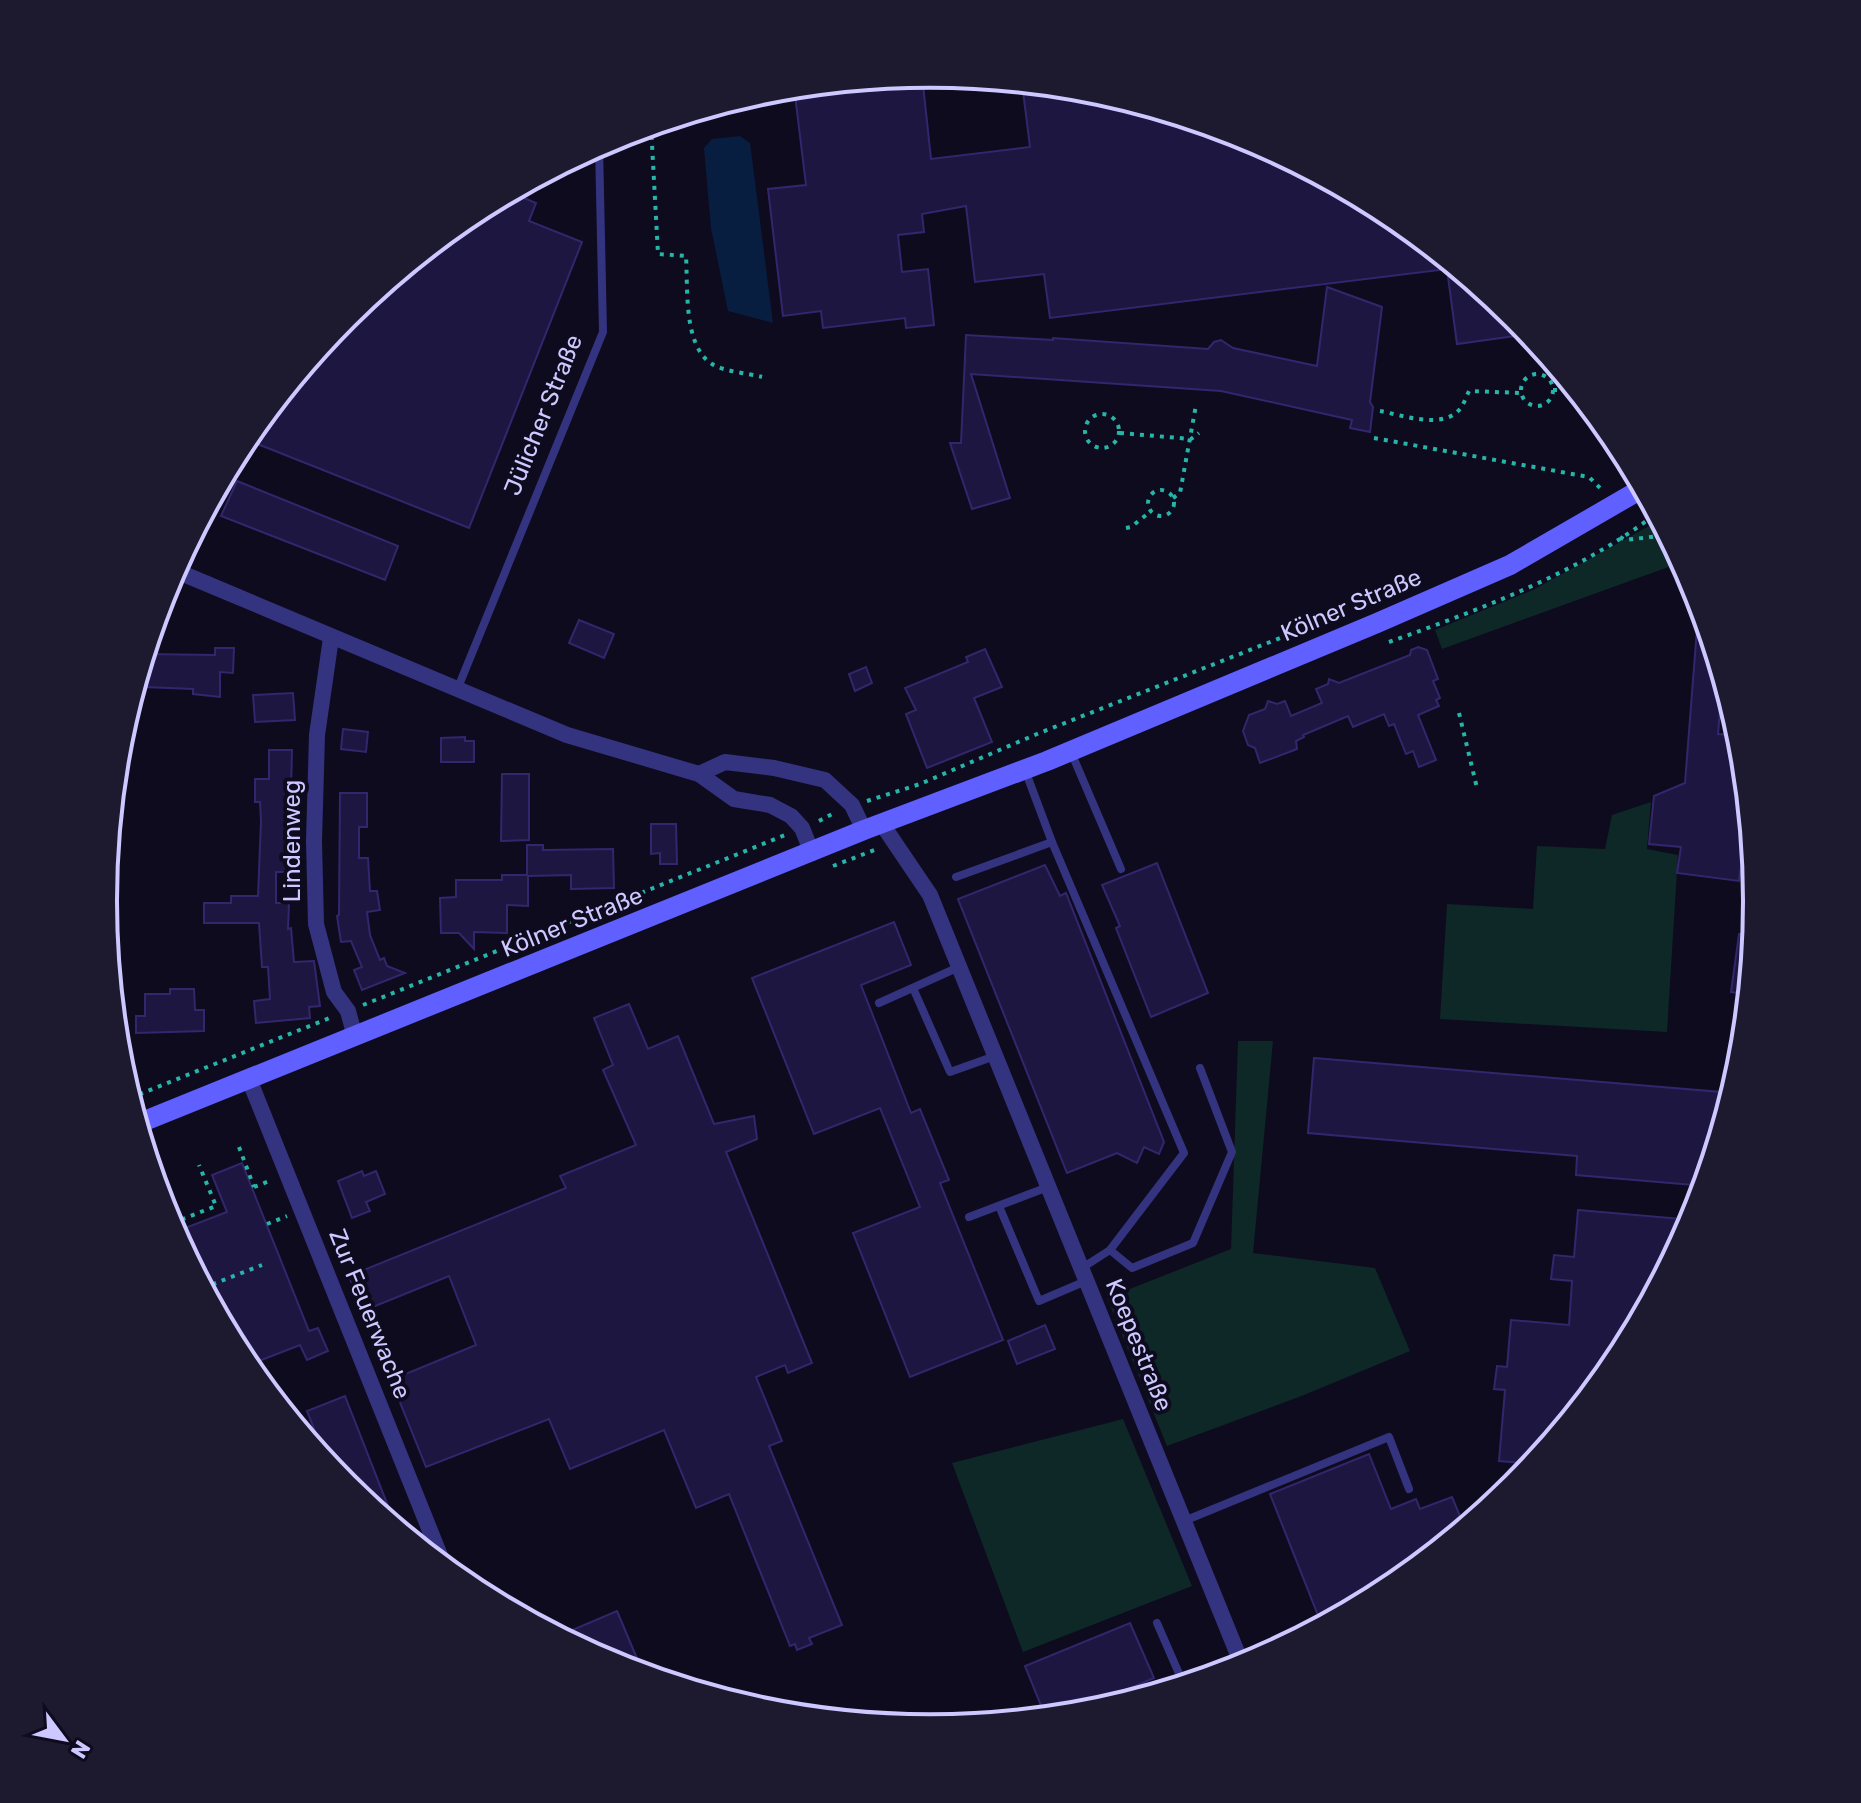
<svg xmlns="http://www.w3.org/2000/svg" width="1861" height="1803" font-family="Rubik,sans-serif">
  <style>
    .green { fill: #0d2827 }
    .water { fill: #081e40 }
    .building { fill: #1d1640; stroke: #33266d; stroke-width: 2 }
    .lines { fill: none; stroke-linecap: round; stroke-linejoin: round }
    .path { stroke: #26b5a9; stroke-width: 4; stroke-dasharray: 4 6; stroke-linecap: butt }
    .service { stroke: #343380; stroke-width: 8 }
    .minor { stroke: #343380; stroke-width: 16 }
    .secondary { stroke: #605fff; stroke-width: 20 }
    .labels { text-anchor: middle; stroke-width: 8; stroke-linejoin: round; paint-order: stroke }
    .street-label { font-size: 24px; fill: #cdc8ff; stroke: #0e0b1e }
    .rim { fill: none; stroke: #cdc8ff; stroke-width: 4 }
  </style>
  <rect width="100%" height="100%" fill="#0e0b1e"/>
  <!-- green -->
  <g class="green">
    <path d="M1660 520 1684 565H1674L1442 649 1435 630 1533 590Z"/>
    <path d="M1651 802 1647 849 1678 855 1667 1032 1440 1019 1447 904 1533 909 1537 846 1605 849 1612 815Z"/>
    <path d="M1238 1041H1273L1253 1253 1375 1268 1410 1351 1304 1395 1167 1446 1107 1298 1231 1249Z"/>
    <path d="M1123 1419 1192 1586 1023 1652 952 1463Z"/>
  </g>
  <!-- water -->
  <path class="water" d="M740 136 750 143 773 323 728 311 711 228 704 148 712 139Z"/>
  <!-- building -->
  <g class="building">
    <path d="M922 75 931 159 1030 147 1022 83 1092 90 1248 137 1391 214 1516 317 1530 334 1457 344 1447 269 1050 318 1044 274 975 282 966 206 922 214 924 232 898 235 902 272 928 269 934 325 906 328 905 318 823 328 821 311 783 316 768 189 806 185 794 87Z"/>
    <path d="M510 192 536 203 529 221 582 242 469 528 245 439 346 316 471 213Z"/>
    <path d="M1327 287 1382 307 1370 402 1373 407 1370 432 1350 428 1352 420 1221 391 971 374 1010 498 972 509 950 443H961L966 335 1053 340V338L1208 349 1214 342 1221 340 1233 348 1317 366Z"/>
    <path d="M237 481 398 546 385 580 221 516Z"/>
    <path d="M1699 603 1723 676 1718 734 1741 736 1742 741 1749 808 1739 881 1677 873 1681 847 1649 844 1654 796 1685 783Z"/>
    <path d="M579 620 614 634 604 658 569 643Z"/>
    <path d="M1418 647 1427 650 1438 679 1433 681 1440 698 1436 700 1439 706 1418 715 1436 760 1419 767 1413 751 1406 754 1394 724 1389 726 1384 714 1353 727 1348 716 1303 735 1304 737 1296 741 1297 749 1260 763 1255 748 1248 745 1243 731 1249 715 1265 709 1268 701 1277 704 1285 701 1291 716 1322 703 1316 689 1328 684 1329 679 1339 683 1410 655 1411 650Z"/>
    <path d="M215 648H234L233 673 220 672V697L193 694V689L144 687 145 654 215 655Z"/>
    <path d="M985 649 1002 687 974 698 992 742 927 768 906 714 916 710 905 688 968 662 966 657Z"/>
    <path d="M866 667 872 683 855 691 849 674Z"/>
    <path d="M293 693 295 720 255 722 253 695Z"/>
    <path d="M343 729 368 732 366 752 341 749Z"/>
    <path d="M465 737V741H474V762H441V738Z"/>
    <path d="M269 750H292L289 872H276V903H289L288 929 291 928 294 962 314 961 320 1006 309 1007 310 1018 256 1023 254 1001 270 999 268 967H262L259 923H204V903H231V896H258L261 821 260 802H255V779H269Z"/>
    <path d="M502 774H529V840L501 841Z"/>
    <path d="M340 793H367V827H359V858H368L370 891H377L380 910 367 912 370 935 380 960 384 958 387 966 405 973 362 990 354 970 362 967 351 941 341 942 337 916 339 915Z"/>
    <path d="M651 824H676L677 864H660V853L651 854Z"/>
    <path d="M527 845H543V850L613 849 614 888 571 889V875L528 876V906L507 905V933L474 932V949L459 933H441L440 898 456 897V880H502V875H527Z"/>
    <path d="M1157 863 1208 993 1151 1017 1116 928 1120 926 1102 885Z"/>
    <path d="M1045 865 1060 896 1066 893 1164 1142 1159 1154 1144 1147 1137 1163 1117 1153 1067 1173 958 899Z"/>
    <path d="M894 922 911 965 861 985 911 1113 920 1109 949 1180 940 1183 1003 1340 910 1377 853 1233 920 1207 880 1108 814 1134 752 978Z"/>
    <path d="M1739 934 1755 936 1749 994 1731 992Z"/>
    <path d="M170 989H194L195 1010H204V1031L136 1033V1016H145V994H170Z"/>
    <path d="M629 1004 648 1049 678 1036 714 1124 754 1116 757 1139 726 1152 812 1363 788 1373 785 1365 756 1377 782 1441 769 1446 842 1625 809 1638 812 1644 797 1650 795 1644 790 1646 729 1494 696 1508 664 1430 570 1469 549 1419 426 1467 391 1380 476 1345 449 1276 363 1311 349 1276 566 1188 560 1176 636 1145 603 1070 613 1065 594 1018Z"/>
    <path d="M1314 1058 1374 1063 1733 1093 1705 1186 1576 1175 1577 1156 1308 1133Z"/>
    <path d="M242 1163 309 1331 318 1328 328 1351 307 1360 300 1345 246 1366 199 1280 180 1230 227 1212 212 1175Z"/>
    <path d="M362 1171 364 1176 376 1171 385 1194 366 1202 370 1211 352 1218 338 1181Z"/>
    <path d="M1578 1210 1694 1220 1618 1362 1534 1464 1499 1461 1505 1390 1494 1389 1497 1366 1507 1367 1511 1320 1569 1325 1572 1281 1551 1279 1554 1255 1574 1257Z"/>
    <path d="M1045 1325 1055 1349 1017 1364 1008 1341Z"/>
    <path d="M345 1396 397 1529 345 1486 329 1466 307 1411Z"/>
    <path d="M1369 1454 1391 1509 1416 1499 1420 1509 1452 1497 1465 1528 1390 1590 1321 1623 1270 1494Z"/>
    <path d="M617 1611 644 1675 613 1666 558 1636Z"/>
    <path d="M1130 1623 1154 1678 1123 1691 1128 1702 1091 1713 1046 1718 1025 1666Z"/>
  </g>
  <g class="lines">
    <!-- path -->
    <g class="path">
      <path d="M651 126 658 254 686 256C688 288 683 346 712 364 725 372 747 373 762 377"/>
      <circle cx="1537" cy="390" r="16"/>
      <path d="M1553 390H1576"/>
      <path d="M1380 411C1402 415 1443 430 1460 409 1464 404 1466 397 1469 391L1522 393"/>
      <circle cx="1102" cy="431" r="17"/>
      <path d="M1120 433 1191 439 1199 433"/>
      <path d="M1374 438 1589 477 1603 491"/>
      <path d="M1621 475 1632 467"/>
      <circle cx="1161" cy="503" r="13"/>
      <path d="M1173 498 1180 493 1196 405"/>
      <path d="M1126 528 1131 527 1151 511"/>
      <path d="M1620 537 1625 540 1668 535"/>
      <path d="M1389 642C1481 609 1579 573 1657 513"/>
      <path d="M1459 713 1477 788"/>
      <path d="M867 801 920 784 1037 734 1346 612"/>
      <path d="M819 821 836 812"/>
      <path d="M833 866 877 849"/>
      <path d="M363 1005 785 835"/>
      <path d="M130 1098 332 1017"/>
      <path d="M239 1147 254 1187"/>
      <path d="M254 1187 272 1180"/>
      <path d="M267 1224 287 1216"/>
      <path d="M173 1231 170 1224 216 1206 199 1165"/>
      <path d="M203 1288 262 1265"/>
    </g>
    <!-- service -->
    <g class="service">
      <path d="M457 690 603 332 599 145"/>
      <path d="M1071 752 1121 869"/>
      <path d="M1052 842 1184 1153 1110 1250 1082 1268"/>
      <path d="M956 877 1052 842 1025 770"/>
      <path d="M913 988 950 1072 995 1056"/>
      <path d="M879 1003 959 967"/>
      <path d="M999 1206 1039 1301 1086 1281"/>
      <path d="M969 1217 1048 1187"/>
      <path d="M1110 1250 1132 1268 1193 1243 1232 1152 1200 1068"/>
      <path d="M1184 1521 1389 1437 1409 1489"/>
      <path d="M1157 1623 1184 1685"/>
    </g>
    <!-- minor -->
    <g class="minor">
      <path d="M174 570 567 735 699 774 734 799 770 805 791 816 802 828 812 853"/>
      <path d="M331 638 317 735 314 841 316 924 334 992 348 1011 355 1037"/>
      <path d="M699 774 725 762 774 768 825 780 852 805 864 830"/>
      <path d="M882 824 930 895 1243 1667"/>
      <path d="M249 1079 445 1568"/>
    </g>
    <!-- secondary -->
    <path class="secondary" d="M137 1124 864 830 1047 761 1377 623 1510 565 1643 488"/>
  </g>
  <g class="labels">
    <!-- street labels -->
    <g class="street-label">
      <text transform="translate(543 415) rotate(-68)" y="8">Jülicher Straße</text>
      <text transform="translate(1351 605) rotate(-23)" y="8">Kölner Straße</text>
      <text transform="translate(292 841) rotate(-90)" y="8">Lindenweg</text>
      <text transform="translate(572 922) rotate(-22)" y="8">Kölner Straße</text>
      <text transform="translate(370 1314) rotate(68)" y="8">Zur Feuerwache</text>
      <text transform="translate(1139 1345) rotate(68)" y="8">Koepestraße</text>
    </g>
  </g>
  <!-- crop -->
  <path d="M0 0H1861V1803H0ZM117 901a813 813 0 1 1 1626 0a813 813 0 1 1-1626 0Z" fill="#1d1a30" fill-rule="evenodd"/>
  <path class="rim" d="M117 901a813 813 0 1 1 1626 0a813 813 0 1 1-1626 0Z"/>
  <!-- north arrow -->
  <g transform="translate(64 1739) rotate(122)" stroke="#0e0b1e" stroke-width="6" paint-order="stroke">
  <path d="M0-6L14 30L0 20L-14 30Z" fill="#cdc8ff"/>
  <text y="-12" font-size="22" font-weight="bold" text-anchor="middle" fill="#cdc8ff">N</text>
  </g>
</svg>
